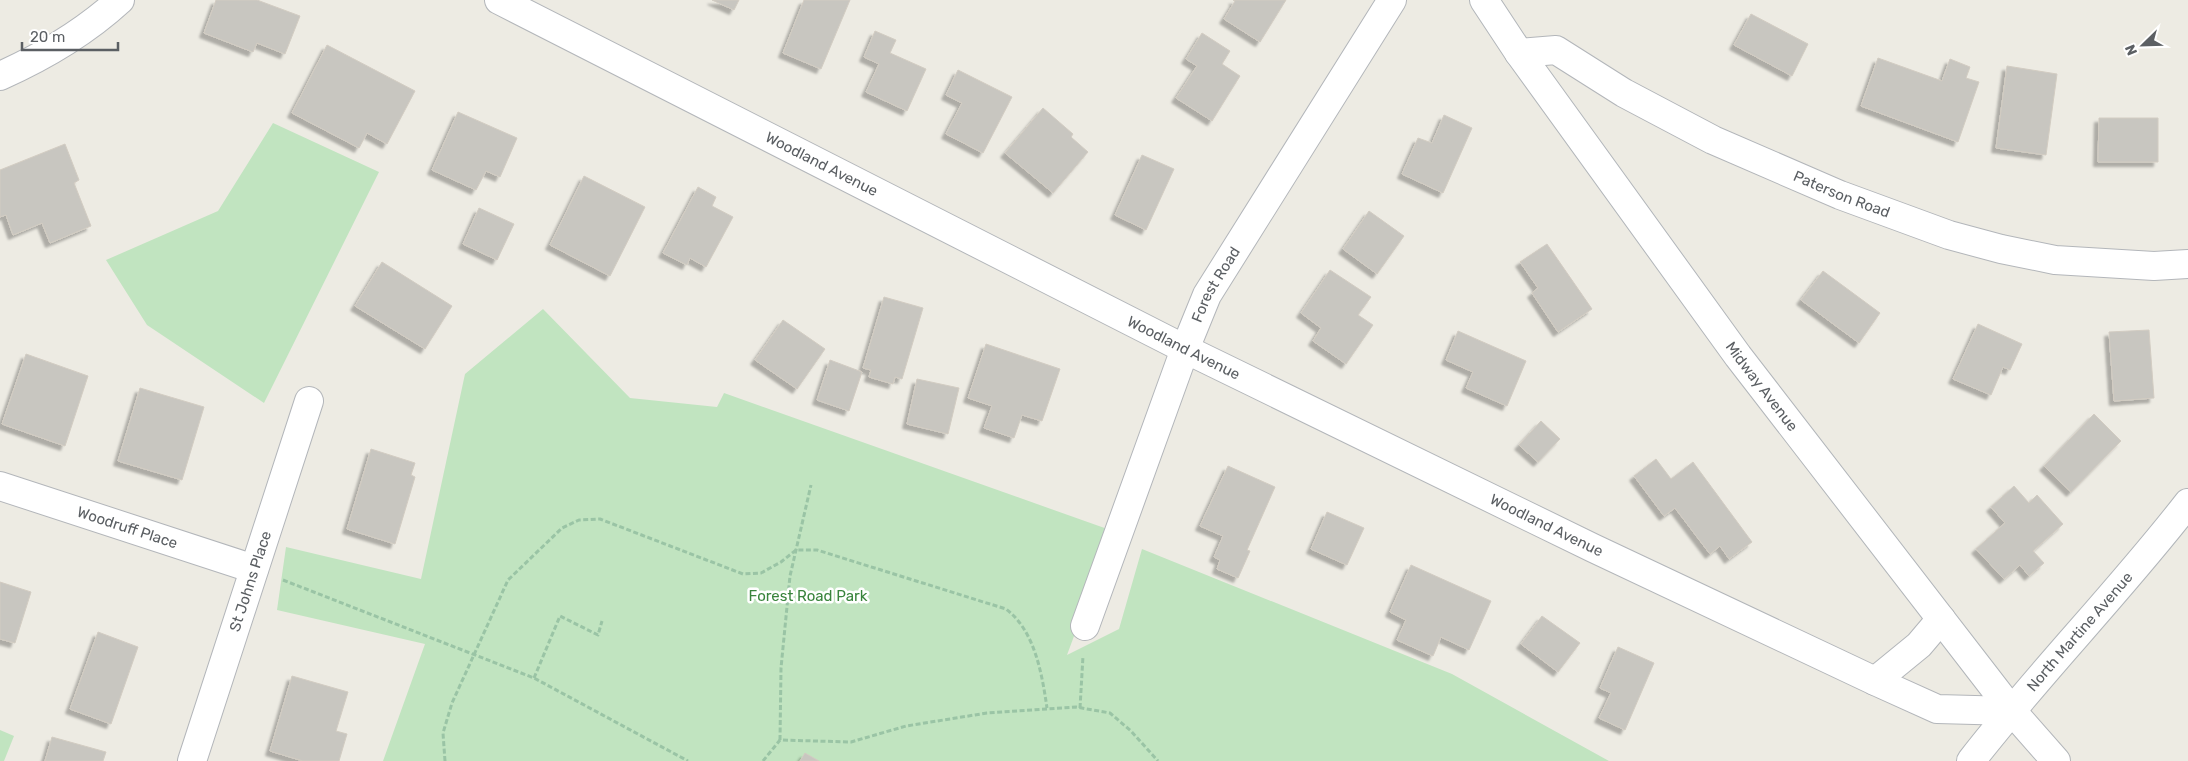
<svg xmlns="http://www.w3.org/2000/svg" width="2188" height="761" font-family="Rubik,sans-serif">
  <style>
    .green { fill: #c1e4c0 }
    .building { fill: #c8c6c0; stroke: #d2ccc2; filter: url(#shadow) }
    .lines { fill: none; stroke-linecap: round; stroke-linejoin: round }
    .minor-casing { stroke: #b3b6ba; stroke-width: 30 }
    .tertiary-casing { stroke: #b3b6ba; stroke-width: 30 }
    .secondary-casing { stroke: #b2b6ba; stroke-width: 30 }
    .path { stroke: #9ac4a5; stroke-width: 3; stroke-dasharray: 5 2.5; stroke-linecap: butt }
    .minor { stroke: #fff; stroke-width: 28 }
    .tertiary { stroke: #fff; stroke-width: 28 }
    .secondary { stroke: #fff; stroke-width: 28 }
    .labels { text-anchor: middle; stroke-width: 5; stroke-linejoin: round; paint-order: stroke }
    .street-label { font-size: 15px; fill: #5b5f63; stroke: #fff }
    .park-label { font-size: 15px; fill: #39843c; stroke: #fff }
  </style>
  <defs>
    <filter id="shadow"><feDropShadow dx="-4.5" dy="4.5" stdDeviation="1" flood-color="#0004"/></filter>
  </defs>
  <rect width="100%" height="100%" fill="#edebe3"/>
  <!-- green -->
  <g class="green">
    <path d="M273 123 379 172 264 403 147 325 106 260 218 211Z"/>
    <path d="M543 309 630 398 717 407 724 393 1113 531 1067 655 1119 629 1142 549 1452 674 1609 761H383L425 644 277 610 286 547 421 579 465 374Z"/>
    <path d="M0 730 14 736 4 761H0Z"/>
  </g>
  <!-- building -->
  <g class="building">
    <path d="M216 0H257L300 16 285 54 257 43 253 52 204 33Z"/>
    <path d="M712 0H739L734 10Z"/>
    <path d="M804 0H850L821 69 783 53Z"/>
    <path d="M1233 0H1286L1260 42 1224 19 1235 1Z"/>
    <path d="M1751 14 1808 44 1792 76 1734 45Z"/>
    <path d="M875 31 896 40 890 53 926 69 907 111 866 92 879 64 864 57Z"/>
    <path d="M1202 33 1230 51 1222 64 1240 76 1212 121 1176 98 1197 66 1186 59Z"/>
    <path d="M327 45 415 91 387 144 367 133 359 148 292 113Z"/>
    <path d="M1878 58 1942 81 1950 59 1970 67 1966 78 1979 82 1958 142 1861 106Z"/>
    <path d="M2007 66 2057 74 2046 155 1996 148Z"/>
    <path d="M958 70 1012 97 983 153 946 134 962 103 946 95Z"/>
    <path d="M1043 108 1073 134 1071 137 1088 152 1053 193 1005 153Z"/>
    <path d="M458 112 517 138 500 177 486 171 476 190 432 170Z"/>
    <path d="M1444 115 1472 128 1443 193 1402 174 1418 138 1432 143Z"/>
    <path d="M2099 118H2158V162H2098Z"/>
    <path d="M65 144 79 180 74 183 91 226 50 243 42 223 13 235 6 215 0 217V170Z"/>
    <path d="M1142 155 1174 169 1146 230 1115 215Z"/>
    <path d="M584 176 645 207 610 276 550 245Z"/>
    <path d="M698 187 716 197 712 206 733 217 706 267 690 258 687 265 663 253Z"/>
    <path d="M479 208 514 224 497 260 463 244Z"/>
    <path d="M1369 211 1404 236 1377 274 1343 249Z"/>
    <path d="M1547 244 1592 309 1558 332 1532 293 1538 288 1520 262Z"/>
    <path d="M382 262 452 306 425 349 355 306Z"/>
    <path d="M1330 270 1371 297 1358 315 1373 325 1346 364 1313 341 1321 328 1301 313Z"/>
    <path d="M1823 271 1880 313 1859 343 1801 300Z"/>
    <path d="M884 297 923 308 902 379 895 377 893 384 869 377 871 370 863 368Z"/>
    <path d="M783 320 825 349 797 389 755 360Z"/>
    <path d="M1978 324 2022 344 2010 370 2003 367 1991 395 1953 379Z"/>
    <path d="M2149 330 2154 398 2114 401 2109 332Z"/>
    <path d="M1458 331 1526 361 1507 406 1466 388 1473 372 1446 360Z"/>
    <path d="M986 344 1060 369 1042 421 1022 415 1014 438 984 428 992 406 968 398Z"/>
    <path d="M26 354 88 376 65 446 2 424Z"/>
    <path d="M830 360 862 372 849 411 817 400Z"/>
    <path d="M917 379 959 388 948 434 907 424Z"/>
    <path d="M140 388 204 407 182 480 118 461Z"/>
    <path d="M2094 414 2121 441 2071 492 2044 466Z"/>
    <path d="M1541 421 1560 439 1538 462 1519 445Z"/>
    <path d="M371 449 415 463 411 475 415 477 395 544 347 529Z"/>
    <path d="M1656 459 1671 479 1693 462 1752 542 1729 559 1720 546 1710 554 1675 508 1664 516 1634 476Z"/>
    <path d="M1228 466 1275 487 1247 550 1250 551 1238 578 1217 569 1220 560 1214 557 1223 536 1200 526Z"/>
    <path d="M2014 486 2029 503 2037 495 2063 524 2033 551 2044 563 2029 576 2020 565 2004 579 1976 549 2005 523 1991 507Z"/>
    <path d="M1327 512 1364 528 1347 565 1311 549Z"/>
    <path d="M1411 565 1491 601 1469 650 1441 637 1433 656 1397 640 1406 620 1390 612Z"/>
    <path d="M0 582 31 592 15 643 0 639Z"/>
    <path d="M1542 616 1580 643 1558 672 1521 644Z"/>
    <path d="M98 632 138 647 111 724 70 709Z"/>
    <path d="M1618 647 1654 663 1625 730 1599 718 1611 693 1600 688Z"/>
    <path d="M292 676 348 692 336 731 347 734 339 761H303L270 751Z"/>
    <path d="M52 737 106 752 103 761H45Z"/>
    <path d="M805 753 819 761H800Z"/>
  </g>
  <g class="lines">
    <!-- minor casing -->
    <g class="minor-casing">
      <g id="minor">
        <path id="s1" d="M499 0 1185 349 1593 548 1875 681 1937 709 2012 711"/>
        <path id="s2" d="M1519 53 1556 50 1624 93 1713 140 1840 195 1949 235 2001 249 2055 260 2154 266 2188 264"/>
        <path d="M0 76C45 56 84 33 120 0"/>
        <path id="s3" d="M0 486 254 569"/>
        <path id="s4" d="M1085 626 1185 349 1207 295 1392 0"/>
        <path d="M1875 681 1919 645 1941 619"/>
        <path id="s5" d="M192 761 309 401"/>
      </g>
    </g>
    <!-- tertiary casing -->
    <g class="tertiary-casing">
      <path id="tertiary" d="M2012 711 2056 761"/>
    </g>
    <!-- secondary casing -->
    <g class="secondary-casing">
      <g id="secondary">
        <path id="s6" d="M1484 0 1519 53 1738 356 2012 711"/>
        <path id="s7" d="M1971 761C2040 672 2119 592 2188 503"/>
      </g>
    </g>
    <!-- path -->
    <g class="path">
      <path d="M283 580 534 678 688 761"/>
      <path d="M534 678 560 616 598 635 602 621"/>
      <path d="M1080 708 1083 656"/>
      <path d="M780 740 781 668 790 576 811 485"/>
      <path d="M445 761 443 733 452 703 508 580 562 528 579 520 600 519 743 574 761 573 781 562 796 550H817L1006 609C1035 631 1042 674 1047 708"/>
      <path d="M763 761 780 740 851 742 906 726 987 713 1076 707 1110 713 1131 731 1158 761"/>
    </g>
    <!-- minor -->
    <use href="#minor" class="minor"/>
    <!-- tertiary -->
    <use href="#tertiary" class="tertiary"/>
    <!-- secondary -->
    <use href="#secondary" class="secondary"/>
  </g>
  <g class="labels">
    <!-- street labels -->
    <g class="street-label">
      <text dy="5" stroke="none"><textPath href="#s1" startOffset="362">Woodland Avenue</textPath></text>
      <text dy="5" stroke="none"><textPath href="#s2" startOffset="358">Paterson Road</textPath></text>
      <text dy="5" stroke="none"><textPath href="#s4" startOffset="366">Forest Road</textPath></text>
      <text dy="5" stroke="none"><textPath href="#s1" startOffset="768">Woodland Avenue</textPath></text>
      <text dy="5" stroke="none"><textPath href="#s6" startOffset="476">Midway Avenue</textPath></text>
      <text dy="5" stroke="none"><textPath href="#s1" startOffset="1172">Woodland Avenue</textPath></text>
      <text dy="5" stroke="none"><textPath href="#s3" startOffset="134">Woodruff Place</textPath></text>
      <text dy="5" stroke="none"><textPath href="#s5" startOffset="189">St Johns Place</textPath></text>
      <text dy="5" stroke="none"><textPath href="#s7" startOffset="169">North Martine Avenue</textPath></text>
    </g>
    <!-- park labels -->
    <g class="park-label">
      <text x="808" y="601">Forest Road Park</text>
    </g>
  </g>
  <!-- north arrow -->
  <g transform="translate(2143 45) rotate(247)" stroke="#ffffff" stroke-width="4" paint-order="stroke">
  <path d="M0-4L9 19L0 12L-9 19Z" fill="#5b5f63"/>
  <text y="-8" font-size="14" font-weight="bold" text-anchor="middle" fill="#5b5f63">N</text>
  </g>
  <!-- scale -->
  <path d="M22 42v8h96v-8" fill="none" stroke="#5b5f63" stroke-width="2.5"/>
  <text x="30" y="42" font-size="15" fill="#5b5f63" stroke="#ffffff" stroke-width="4" paint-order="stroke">20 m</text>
</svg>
